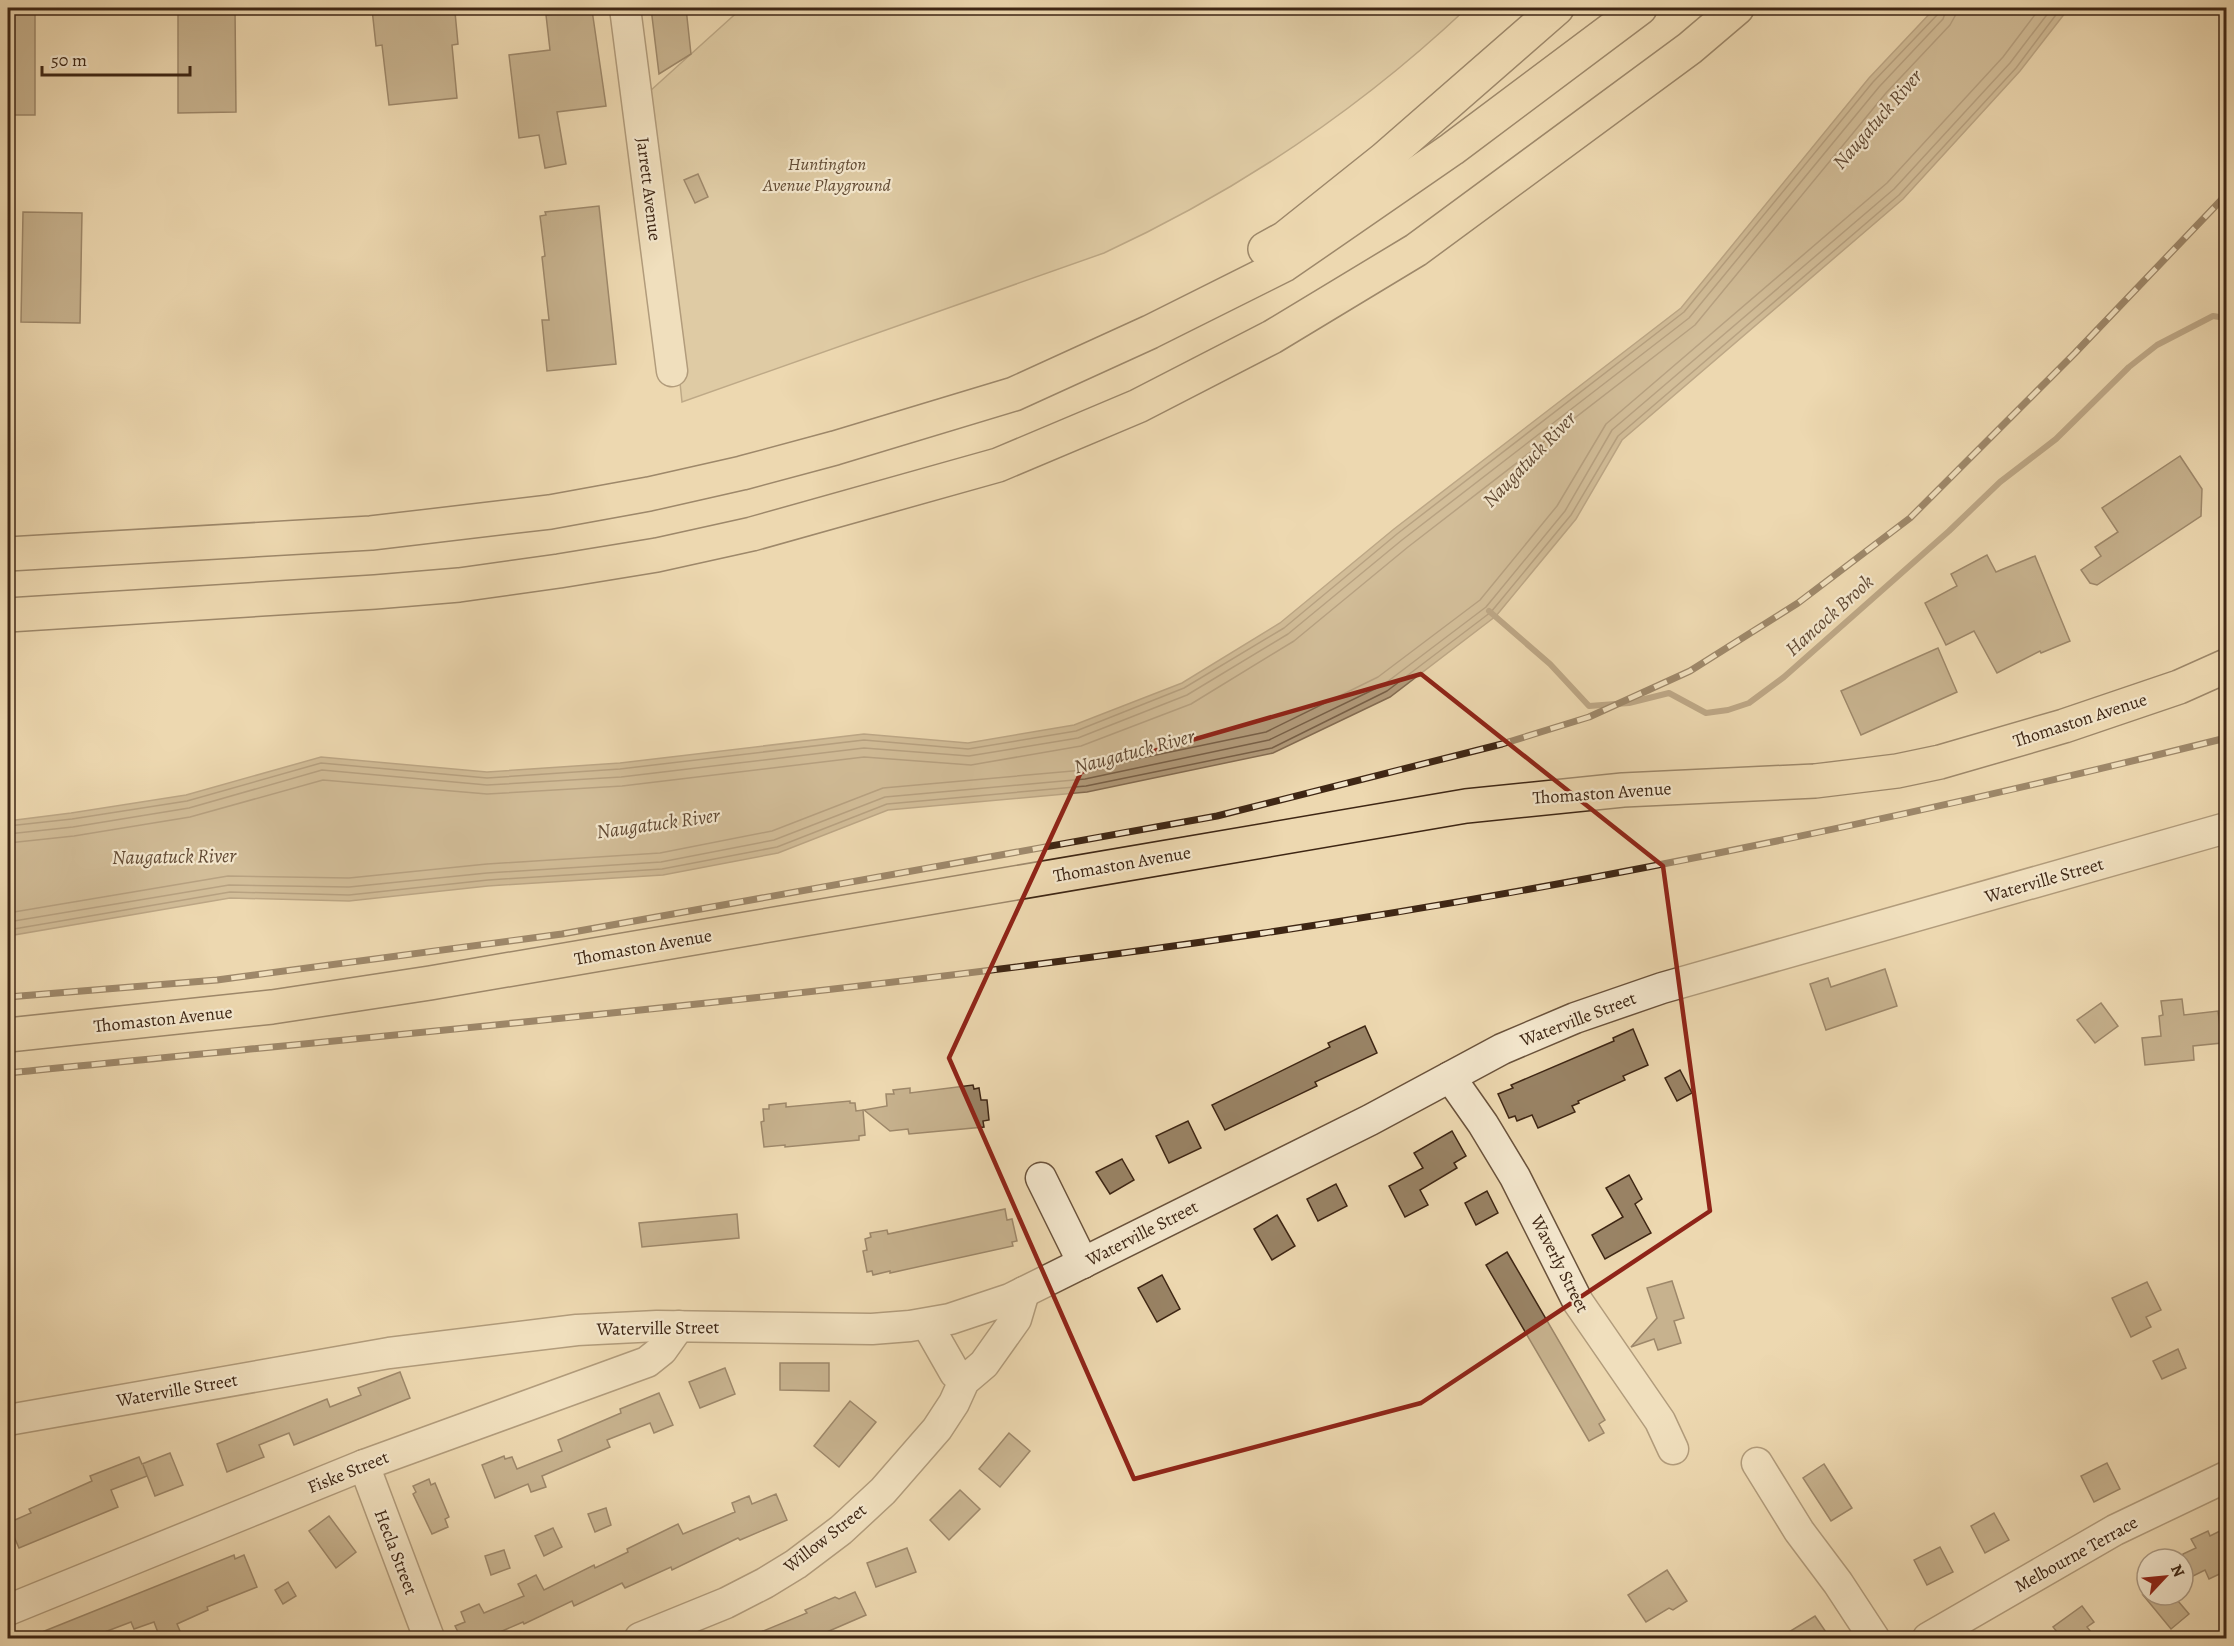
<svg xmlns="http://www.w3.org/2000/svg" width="2234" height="1646" font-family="Alegreya,serif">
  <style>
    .green { fill: #cfba95; stroke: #867054; stroke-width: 1.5 }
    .water { fill: #b29b7b; stroke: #846c52; stroke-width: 1.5 }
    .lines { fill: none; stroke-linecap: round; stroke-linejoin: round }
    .shore { stroke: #786048; stroke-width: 1.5 }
    .stream { stroke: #846c52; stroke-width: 6 }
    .building { fill: #998365; stroke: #3e2614; stroke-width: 1.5 }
    .minor-casing { stroke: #6a523b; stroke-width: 33 }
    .major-casing { stroke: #3e2614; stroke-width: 36 }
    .highway-casing { stroke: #3e2614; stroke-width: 36 }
    .minor { stroke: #f3e6cc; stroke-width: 30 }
    .major { stroke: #edd8b0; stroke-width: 33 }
    .highway { stroke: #edd8b0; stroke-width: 33 }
    .rail-casing { stroke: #3e2614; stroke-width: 7 }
    .rail { stroke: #f3e6cc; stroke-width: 4.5; stroke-dasharray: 14; stroke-linecap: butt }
    .marked { fill: none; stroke: #8f2418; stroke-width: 4.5; stroke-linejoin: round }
    .labels { text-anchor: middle; stroke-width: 4.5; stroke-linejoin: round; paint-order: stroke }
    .park-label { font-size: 18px; font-style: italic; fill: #624b34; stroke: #f3e6cc }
    .street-label { font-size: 18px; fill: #3e2614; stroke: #f3e6cc }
    .water-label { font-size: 20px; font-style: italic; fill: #614933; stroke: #f3e6cc }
  </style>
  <rect width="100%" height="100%" fill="#edd8b0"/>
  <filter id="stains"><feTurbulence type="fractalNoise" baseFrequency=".00333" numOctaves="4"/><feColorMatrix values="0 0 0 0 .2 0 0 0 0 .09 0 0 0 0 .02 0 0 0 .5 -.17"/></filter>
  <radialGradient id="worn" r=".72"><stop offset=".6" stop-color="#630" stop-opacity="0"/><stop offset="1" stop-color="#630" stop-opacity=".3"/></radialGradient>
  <path class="green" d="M742,8H1467C1360,109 1238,191 1104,253L682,402L650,91Z"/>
  <path class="water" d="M1935,8H2069L2020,71L1903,199L1622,440L1576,519L1496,616L1390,697L1273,753L1087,792L888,810L778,853L663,875L488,886L349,901L230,898L8,936V821L71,813L186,795L321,757L487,772L620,763L864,734L968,743L1074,725L1182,683L1280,623L1394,529L1681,308L1869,78Z"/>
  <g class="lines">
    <g class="shore">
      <path d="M8,826L72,819L187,801L321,763L487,778L620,769L864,740L968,749L1076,731L1184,688L1284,628L1397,534L1684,312L1873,82L1938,14L1939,8"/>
      <path d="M8,834L73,827L189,808L322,770L487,785L621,777L864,748L969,756L1078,738L1187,695L1288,634L1402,540L1689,318L1879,87L1943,19L1947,8"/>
      <path d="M8,843L74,836L190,817L323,780L487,794L622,786L864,757L971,765L1081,746L1191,704L1294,641L1408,547L1695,325L1886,93L1950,25L1955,16L1956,8"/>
      <path d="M8,913L228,876L349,878L487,864L660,853L772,831L883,788L1084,770L1266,732L1378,677L1480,600L1557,506L1606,424L1887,183L2003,57L2040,8"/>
      <path d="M8,922L229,885L349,887L487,873L661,862L774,840L885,797L1085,779L1269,740L1383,685L1486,607L1565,511L1612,430L1894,189L2010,63L2052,8"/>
      <path d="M8,930L230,892L349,895L488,880L662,869L777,847L887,804L1086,786L1272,748L1387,691L1491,612L1571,515L1618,436L1899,195L2016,68L2061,8"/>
    </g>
    <path class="stream" d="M1489,611L1550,664L1589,706L1629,703L1669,693L1706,713L1728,710L1749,703L1784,677L1949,531L2000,482L2056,439L2129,367L2157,345L2213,316L2226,318"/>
  </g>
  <g class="building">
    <rect x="8" y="8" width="27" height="107"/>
    <path d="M178,8H235L236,112L178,113Z"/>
    <path d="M388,8H441L442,13L455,12L458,44L452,45L457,98L389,105L382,45L376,46L372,9Z"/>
    <path d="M651,8H686L691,54L659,74Z"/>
    <path d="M592,10L606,106L557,112L566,164L545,168L539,135L519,138L509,55L550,50L546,15Z"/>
    <path d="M698,174L708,197L695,203L684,180Z"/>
    <path d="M599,206L616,364L547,371L542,320H549L542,257L545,256L540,216L546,215L545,212Z"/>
    <path d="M23,212L82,213L80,323L21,322Z"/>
    <path d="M2180,456L2202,489L2201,516L2097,585L2090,583L2081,570L2101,556L2095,547L2118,532L2102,508Z"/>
    <path d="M1987,555L1996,572L2035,556L2070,641L2041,653L2040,651L1997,673L1974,631L1946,645L1925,603L1957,586L1951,574Z"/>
    <path d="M1938,648L1957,692L1861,735L1841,691Z"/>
    <path d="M1885,969L1897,1006L1826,1030L1810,984L1828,978L1831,987Z"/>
    <path d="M2182,999L2184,1015L2218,1011L2222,1043L2193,1046L2194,1060L2145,1065L2142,1038L2161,1036L2159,1016L2163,1015L2161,1001Z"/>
    <path d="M2101,1003L2118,1026L2095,1043L2077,1020Z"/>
    <path d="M1365,1026L1377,1053L1315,1082L1317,1086L1225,1130L1212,1105L1330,1047L1328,1043Z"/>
    <path d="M1633,1029L1648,1065L1623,1076L1625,1080L1578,1101L1579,1103L1572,1106L1575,1112L1538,1128L1532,1115L1517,1121L1515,1116L1509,1118L1498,1094L1513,1088L1511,1085L1614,1041L1613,1038Z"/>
    <path d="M1680,1070L1692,1093L1677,1101L1665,1078Z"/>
    <path d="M973,1085L974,1089L979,1088L981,1100H987L989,1120L983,1121L984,1127L909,1134L908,1129L890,1131L864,1110L887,1106L886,1094H894L893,1090L910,1088V1093Z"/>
    <path d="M850,1101V1103H855L856,1111L863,1110L865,1135L859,1136V1140L785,1147V1145L764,1147L761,1122L764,1121L763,1109H769V1105L786,1103V1107Z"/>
    <path d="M1188,1121L1201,1148L1169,1163L1156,1136Z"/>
    <path d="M1452,1131L1466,1156L1454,1163L1457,1168L1420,1190L1428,1205L1405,1217L1389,1186L1423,1168L1414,1153Z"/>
    <path d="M1122,1159L1134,1180L1110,1194L1096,1172Z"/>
    <path d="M1629,1175L1642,1199L1635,1204L1651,1233L1605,1259L1592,1235L1623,1217L1606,1188Z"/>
    <path d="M1336,1184L1347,1206L1318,1221L1307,1199Z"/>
    <path d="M1487,1191L1498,1213L1476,1225L1465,1203Z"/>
    <path d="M1005,1209L1007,1220L1012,1219L1017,1241L1012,1242L1013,1246L890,1273V1271L873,1275L872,1271L867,1272L863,1251L867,1250L865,1239L871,1237L870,1233L887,1230L888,1234Z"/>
    <path d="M737,1214L739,1238L642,1247L639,1223Z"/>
    <path d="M1277,1215L1295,1246L1272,1260L1254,1229Z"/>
    <path d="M1507,1252L1605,1420L1599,1424L1604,1433L1589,1441L1486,1265Z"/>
    <path d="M1162,1275L1180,1309L1157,1322L1138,1288Z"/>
    <path d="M1672,1281L1684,1318L1674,1321L1681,1343L1658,1350L1654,1339L1631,1347L1657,1318L1647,1288Z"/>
    <path d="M2147,1282L2161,1310L2146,1317L2151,1327L2131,1337L2112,1298Z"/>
    <path d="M2178,1349L2186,1368L2162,1379L2153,1361Z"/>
    <path d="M780,1363H829V1391L780,1390Z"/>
    <path d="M725,1368L735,1394L700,1408L689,1382Z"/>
    <path d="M400,1372L410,1398L294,1445L289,1433L259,1445L264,1457L227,1472L217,1444L327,1399L330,1407L361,1395L358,1388Z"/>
    <path d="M659,1393L673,1425L654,1433L650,1423L607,1440L610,1447L542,1476L546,1487L531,1492L528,1484L495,1498L482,1465L504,1456L505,1459L512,1457L517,1469L562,1451L558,1440L621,1413L620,1409Z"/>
    <path d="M850,1401L876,1422L839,1467L814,1446Z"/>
    <path d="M1009,1433L1030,1451L1000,1487L979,1469Z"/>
    <path d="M170,1453L183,1485L155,1496L143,1465L147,1476L111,1490L118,1507L19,1548L8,1523L31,1513L29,1509L92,1481L90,1476L139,1457L142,1464Z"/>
    <path d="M2107,1463L2120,1489L2094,1502L2081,1476Z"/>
    <path d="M1824,1464L1852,1508L1831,1521L1803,1478Z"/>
    <path d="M429,1479L431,1485L435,1483L449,1517L445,1519L448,1527L432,1534L413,1494L416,1492L413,1486Z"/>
    <path d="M960,1490L980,1509L949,1540L930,1520Z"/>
    <path d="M776,1494L787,1520L740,1540L738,1538L672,1570L671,1567L625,1588L622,1583L574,1606L572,1601L524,1624L523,1622L486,1638H461L455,1626L465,1622L461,1612L479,1604L484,1613L524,1596L518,1584L536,1575L544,1590L594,1565L595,1568L628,1552L627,1549L678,1524L683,1534L735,1512L732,1503L749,1496L752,1504Z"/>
    <path d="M606,1508L611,1525L595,1532L588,1514Z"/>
    <path d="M1994,1513L2009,1540L1985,1553L1971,1526Z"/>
    <path d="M329,1516L356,1552L336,1568L309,1531Z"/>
    <path d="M553,1528L562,1547L544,1556L535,1536Z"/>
    <path d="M2226,1528V1571L2209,1579L2205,1570L2183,1581V1554L2196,1548L2191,1539L2208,1531L2210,1536Z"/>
    <path d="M1940,1547L1953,1572L1927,1585L1914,1560Z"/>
    <path d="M907,1548L916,1572L876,1587L867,1563Z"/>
    <path d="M504,1550L510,1568L491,1575L485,1556Z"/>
    <path d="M234,1555L235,1559L244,1555L257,1587L207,1607L208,1610L177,1624L183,1638H160L154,1622L134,1629L131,1622L89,1638H27Z"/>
    <path d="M1667,1570L1687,1601L1673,1610L1669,1608L1646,1622L1628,1595Z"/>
    <path d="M288,1582L296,1596L283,1604L275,1590Z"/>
    <path d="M855,1592L866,1615L813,1638H746L807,1613L805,1610L835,1597L839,1599Z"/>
    <path d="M2143,1595H2173L2189,1614L2171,1629Z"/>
    <path d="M2082,1606L2094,1622L2087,1627L2096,1638H2062L2053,1627Z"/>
    <path d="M1815,1616L1830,1638H1779Z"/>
  </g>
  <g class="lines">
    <defs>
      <g id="minor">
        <path d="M625,8L672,371"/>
        <path d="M1450,1077L1483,1124L1515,1177L1578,1302L1660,1421L1673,1449"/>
        <path d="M1041,1178L1083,1263"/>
        <path d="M927,1324L955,1373L964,1381"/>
        <path d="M8,1420L389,1353L577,1330L657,1326L872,1329L910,1326L950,1319L1010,1299L1370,1120L1502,1049L1575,1018L1662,988L2226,828"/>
        <path d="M1757,1463L1799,1531L1838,1583L1874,1638"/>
        <path d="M364,1465L429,1638"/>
        <path d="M8,1610L364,1465L647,1362L662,1350L679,1326"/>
        <path d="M640,1638L726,1603L765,1583L796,1564L841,1530L883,1491L937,1429L954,1403L964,1381L984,1364L1016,1319L1024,1292"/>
        <path d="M1928,1638L2115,1530L2226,1477"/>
      </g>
      <path id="major" d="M8,1035L272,1007L430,983L1466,806L1623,790L1815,781L1897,771L1940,762L2064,726L2179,687L2226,666"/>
      <g id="highway">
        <path d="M1265,249L1285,238L1384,159L1557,8"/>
        <path d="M8,554L371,533L550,512L649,494L742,473L835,448L1014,394L1150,332L1284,265L1452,149L1640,8"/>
        <path d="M8,615L375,592L459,585L559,571L657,555L752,534L998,465L1138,406L1272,337L1416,250L1690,48L1737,8"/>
      </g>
    </defs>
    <use href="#minor" class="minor-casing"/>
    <use href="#major" class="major-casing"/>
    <use href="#highway" class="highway-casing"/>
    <use href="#minor" class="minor"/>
    <use href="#major" class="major"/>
    <use href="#highway" class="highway"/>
    <defs>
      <g id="rail">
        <path d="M8,997L217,980L562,934L1217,816L1502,744L1589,717L1690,671L1798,603L1910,518L2075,353L2226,195"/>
        <path d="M8,1073C427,1031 847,995 1264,933C1588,885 1909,817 2226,738"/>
      </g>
    </defs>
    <use href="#rail" class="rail-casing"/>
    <use href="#rail" class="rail"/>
  </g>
  <path d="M0 0H2234V1646H0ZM1421,674L1663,866L1710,1211L1421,1403L1134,1479L949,1058L1081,772Z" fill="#edd8b0" fill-opacity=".55" fill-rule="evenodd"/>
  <path class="marked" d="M1421,674L1663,866L1710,1211L1421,1403L1134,1479L949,1058L1081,772Z"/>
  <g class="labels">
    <g class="park-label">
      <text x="827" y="170">Huntington<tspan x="827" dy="21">Avenue Playground</tspan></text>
    </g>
    <g class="street-label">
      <text transform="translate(649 189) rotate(83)" y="6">Jarrett Avenue</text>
      <text transform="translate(2080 720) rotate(-18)" y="6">Thomaston Avenue</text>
      <text transform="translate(1602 793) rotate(-4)" y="6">Thomaston Avenue</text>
      <text transform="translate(1122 864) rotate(-10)" y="6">Thomaston Avenue</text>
      <text transform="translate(2044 880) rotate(-16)" y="6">Waterville Street</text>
      <text transform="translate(643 947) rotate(-10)" y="6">Thomaston Avenue</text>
      <text transform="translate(163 1019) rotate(-6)" y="6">Thomaston Avenue</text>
      <text transform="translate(1578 1019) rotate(-21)" y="6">Waterville Street</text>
      <text transform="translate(1142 1233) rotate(-27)" y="6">Waterville Street</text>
      <text transform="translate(1560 1264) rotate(63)" y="6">Waverly Street</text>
      <text transform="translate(658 1328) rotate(-1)" y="6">Waterville Street</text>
      <text transform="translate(177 1390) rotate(-10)" y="6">Waterville Street</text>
      <text transform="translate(348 1472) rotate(-22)" y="6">Fiske Street</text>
      <text transform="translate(825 1538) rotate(-38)" y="6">Willow Street</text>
      <text transform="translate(396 1552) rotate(69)" y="6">Hecla Street</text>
      <text transform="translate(2076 1554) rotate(-29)" y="6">Melbourne Terrace</text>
    </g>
    <g class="water-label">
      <text transform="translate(1877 119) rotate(-49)" y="7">Naugatuck River</text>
      <text transform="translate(1529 459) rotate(-46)" y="7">Naugatuck River</text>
      <text transform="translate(1829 615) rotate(-42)" y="7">Hancock Brook</text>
      <text transform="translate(1134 751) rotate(-15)" y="7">Naugatuck River</text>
      <text transform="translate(658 823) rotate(-8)" y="7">Naugatuck River</text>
      <text transform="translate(174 856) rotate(-1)" y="7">Naugatuck River</text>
    </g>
  </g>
  <rect width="2234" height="1646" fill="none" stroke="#edd8b0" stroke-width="30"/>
  <rect x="9" y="9" width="2216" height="1628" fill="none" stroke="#3e2614" stroke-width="3"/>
  <rect x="15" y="15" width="2204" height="1616" fill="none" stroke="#3e2614" stroke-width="1.5"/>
  <g transform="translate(2165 1577) rotate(64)"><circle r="28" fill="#f3e6cc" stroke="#ab9982" stroke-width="1.5"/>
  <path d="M0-4.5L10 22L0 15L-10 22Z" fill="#8f2418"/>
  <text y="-9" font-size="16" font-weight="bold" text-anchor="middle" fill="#3e2614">N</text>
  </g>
  <path d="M42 66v9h148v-9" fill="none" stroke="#3e2614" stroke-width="3"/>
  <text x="51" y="66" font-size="18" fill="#3e2614" stroke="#f3e6cc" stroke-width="4.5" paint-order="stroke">50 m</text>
  <rect width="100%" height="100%" filter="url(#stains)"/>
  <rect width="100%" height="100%" fill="url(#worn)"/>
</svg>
